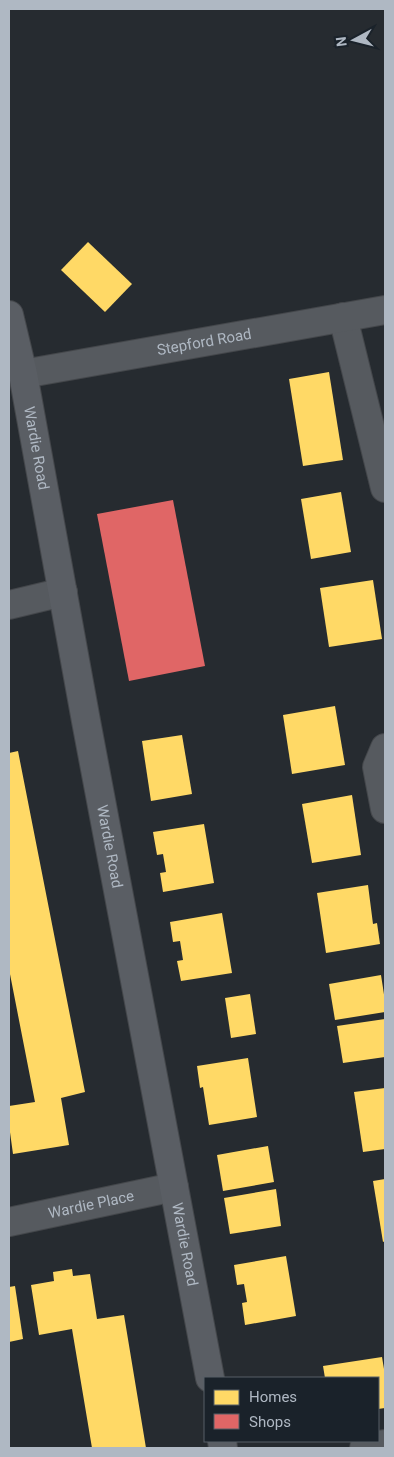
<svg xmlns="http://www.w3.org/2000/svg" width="394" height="1457" font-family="Roboto,sans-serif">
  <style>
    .homes { fill: #ffd966 }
    .shops { fill: #e06666 }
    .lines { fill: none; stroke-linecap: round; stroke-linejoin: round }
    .street-casing { stroke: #44474b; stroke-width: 30 }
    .secondary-casing { stroke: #44474b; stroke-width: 30 }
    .street { stroke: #565a5f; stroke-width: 28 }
    .secondary { stroke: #5a5e64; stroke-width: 28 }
    .labels { text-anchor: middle; stroke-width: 5; stroke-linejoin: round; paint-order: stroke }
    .street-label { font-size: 15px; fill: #afb8c3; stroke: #1a222a }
  </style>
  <rect width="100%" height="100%" fill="#262b30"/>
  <g class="homes">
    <path d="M88,242L132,284L105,312L61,270Z"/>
    <path d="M329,372L343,460L303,466L289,379Z"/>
    <path d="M341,492L351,552L311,559L301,499Z"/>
    <path d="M373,580L382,639L329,647L320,588Z"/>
    <path d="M335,706L345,765L292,774L283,715Z"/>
    <path d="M182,735L192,794L151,801L142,741Z"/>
    <path d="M18,751L85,1092L61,1098L69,1145L13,1154L9,1125V1106L35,1102L9,969V753Z"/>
    <path d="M352,795L361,855L312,863L302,804Z"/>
    <path d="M204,824L214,883L163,892L160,873L166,872L163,854L157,855L153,832Z"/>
    <path d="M368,885L373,924L377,923L380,944L326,953L317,893Z"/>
    <path d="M222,913L232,973L181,981L177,961L183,960L180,941L173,942L170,922Z"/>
    <path d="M381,975L385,1001V1012L335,1020L329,984Z"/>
    <path d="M250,994L256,1034L231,1038L225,998Z"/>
    <path d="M385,1019V1057L343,1063L337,1026Z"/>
    <path d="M248,1058L257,1117L209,1125L203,1087L200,1088L197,1066Z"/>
    <path d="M385,1088V1149L363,1152L354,1092Z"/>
    <path d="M268,1146L274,1182L223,1191L217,1155Z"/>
    <path d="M385,1179V1241L383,1242L373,1181Z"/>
    <path d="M276,1189L281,1226L230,1234L224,1198Z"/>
    <path d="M286,1256L296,1316L245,1325L242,1303L247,1302L244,1284L237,1285L234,1265Z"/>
    <path d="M72,1269L73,1276L90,1274L97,1319L124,1315L146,1448H92L72,1329L39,1335L31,1285L54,1281L53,1272Z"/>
    <path d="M15,1286L23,1339L9,1342V1287Z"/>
    <path d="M382,1357L385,1375V1408L378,1409V1378H325L323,1366Z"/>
  </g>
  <path class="shops" d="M173,500L205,666L129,681L97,514Z"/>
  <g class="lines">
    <defs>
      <g id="street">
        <path d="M343,317L385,488"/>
        <path id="s1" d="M23,374L385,310"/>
        <path d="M9,605L63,592"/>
        <path d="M385,748L377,767L385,809"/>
        <path id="s2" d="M9,1222L174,1187"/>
        <path d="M364,1448L385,1444"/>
      </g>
      <g id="secondary">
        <path id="s3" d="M9,315L23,374L86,721L210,1378"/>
        <path d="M222,1441L223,1448"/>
      </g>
    </defs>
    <use href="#street" class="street-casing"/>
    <use href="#secondary" class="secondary-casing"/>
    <use href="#street" class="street"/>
    <use href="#secondary" class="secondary"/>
  </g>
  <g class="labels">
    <g class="street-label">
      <text dy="5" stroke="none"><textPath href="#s1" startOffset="184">Stepford Road</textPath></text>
      <text dy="5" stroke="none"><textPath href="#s3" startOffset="136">Wardie Road</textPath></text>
      <text dy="5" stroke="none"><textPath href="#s3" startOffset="541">Wardie Road</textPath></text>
      <text dy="5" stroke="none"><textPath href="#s2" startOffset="84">Wardie Place</textPath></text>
      <text dy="5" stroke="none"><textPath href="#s3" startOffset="946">Wardie Road</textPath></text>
    </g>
  </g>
  <rect width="394" height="1457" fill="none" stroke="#afb8c3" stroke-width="20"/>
  <rect x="204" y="1377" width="175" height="65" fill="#1a222a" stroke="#565e67"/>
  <rect x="214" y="1390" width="25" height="15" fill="#ffd966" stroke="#565e67"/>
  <text x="249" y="1402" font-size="15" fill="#afb8c3">Homes</text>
  <rect x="214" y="1414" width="25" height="15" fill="#e06666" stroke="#565e67"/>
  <text x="249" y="1427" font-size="15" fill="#afb8c3">Shops</text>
  <g transform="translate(354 40) rotate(263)" stroke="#1a222a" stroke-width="4" paint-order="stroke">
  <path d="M0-4L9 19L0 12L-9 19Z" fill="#afb8c3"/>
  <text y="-8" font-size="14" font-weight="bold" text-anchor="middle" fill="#afb8c3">N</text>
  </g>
</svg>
